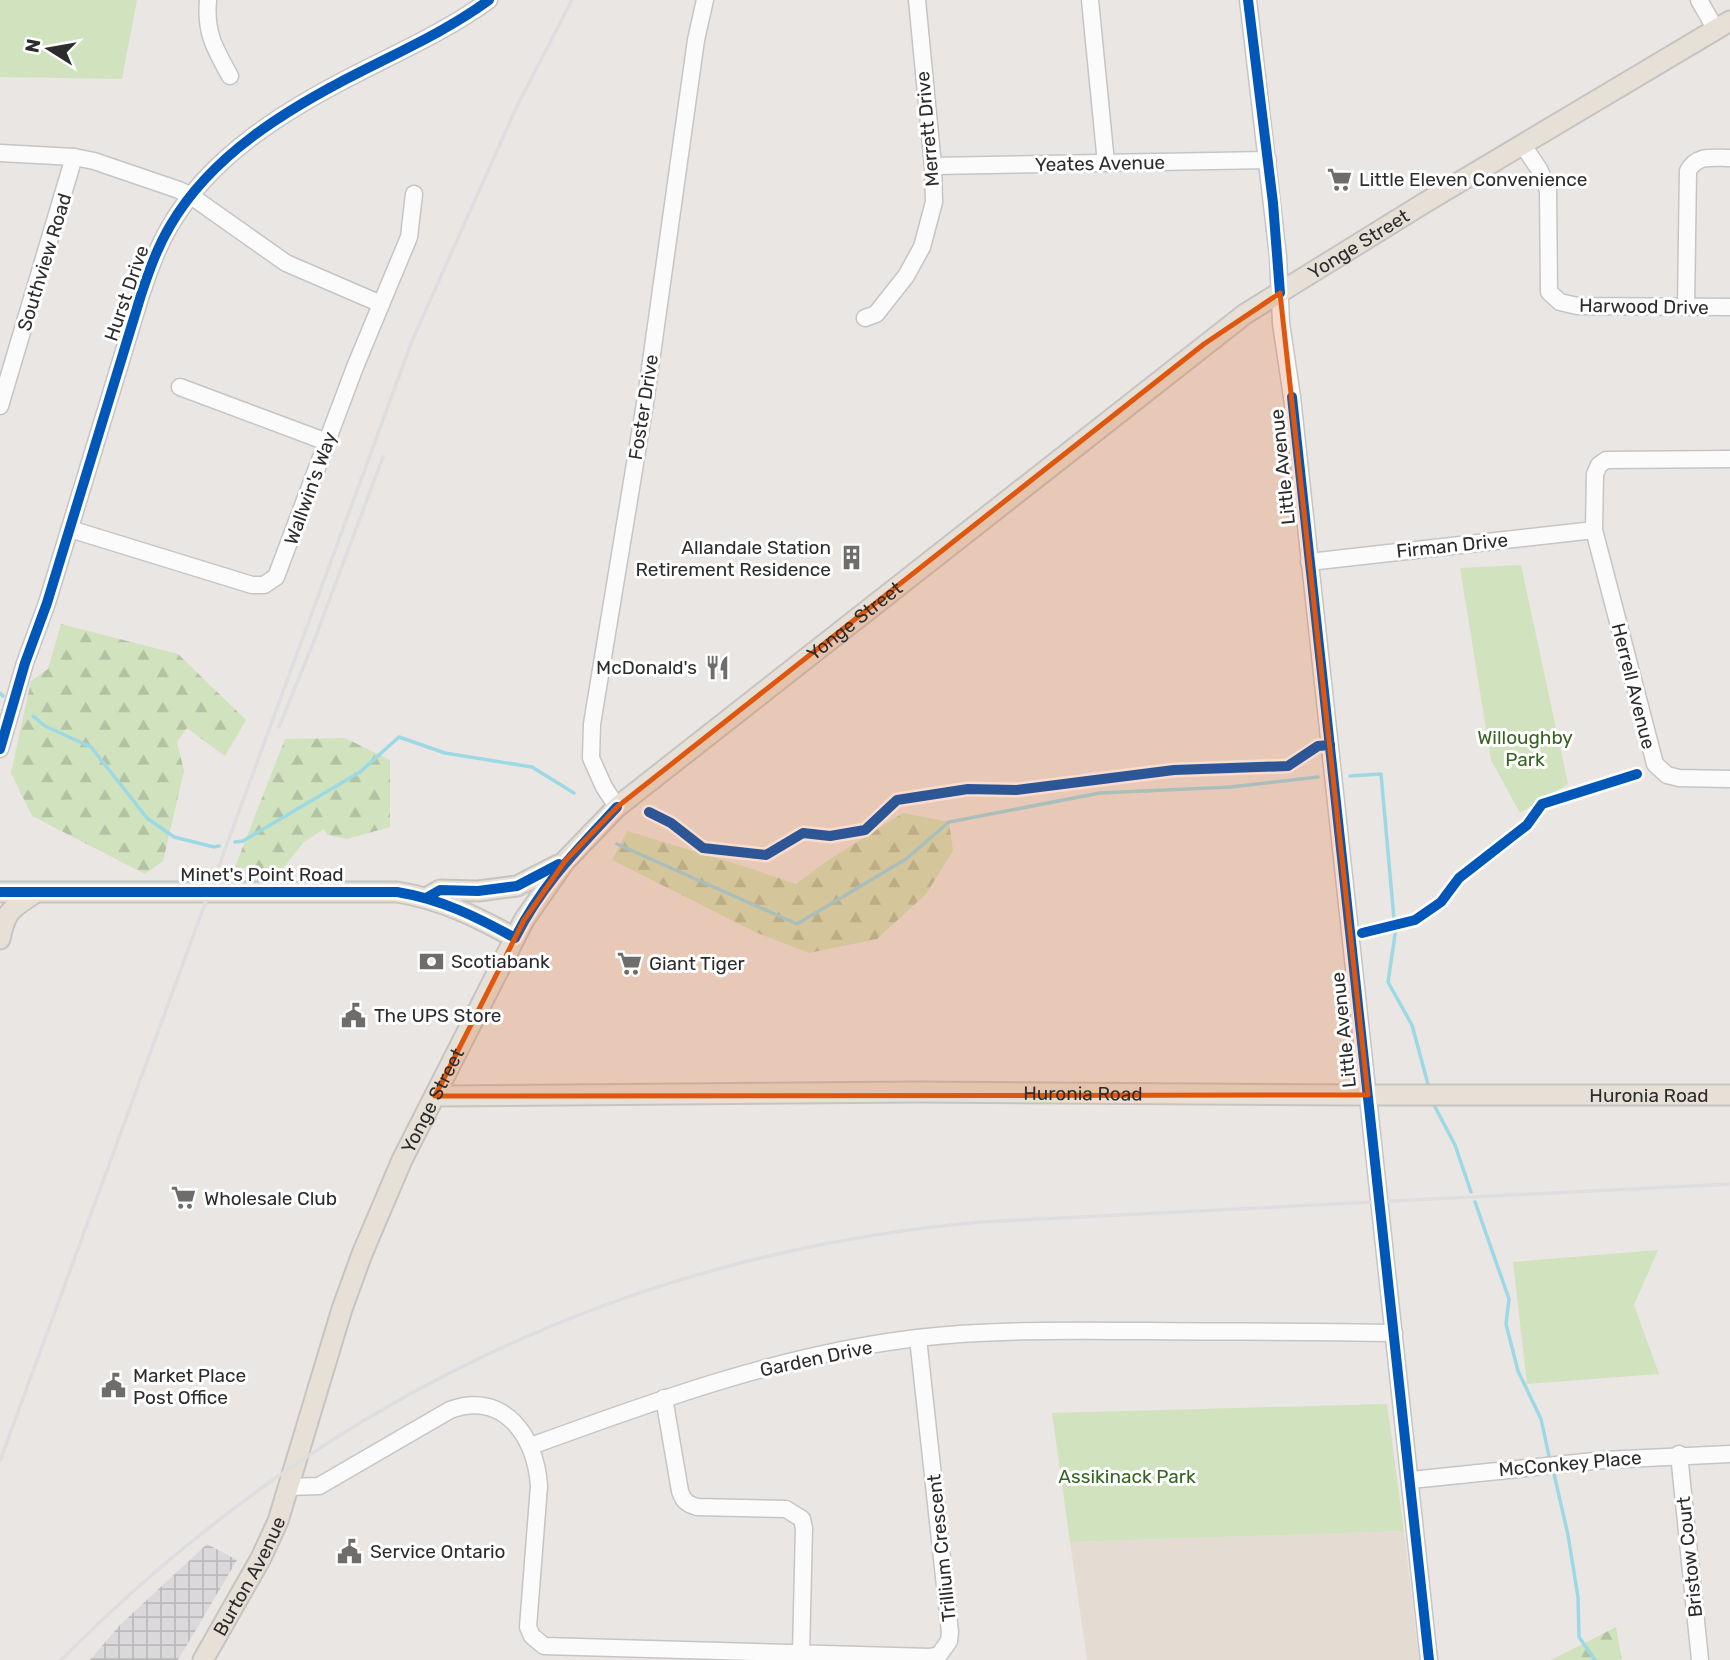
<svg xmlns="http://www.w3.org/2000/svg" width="1730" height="1660" font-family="Rubik,sans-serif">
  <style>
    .industrial { fill: url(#industrial-grid) }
    .education { fill: #e4dcd2 }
    .forest { fill: url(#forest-firs) }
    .park { fill: #d1e2bf }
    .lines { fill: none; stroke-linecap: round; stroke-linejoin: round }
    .stream { stroke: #9dd9e5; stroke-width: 3.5 }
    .minor-casing { stroke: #c6c5c5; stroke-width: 19 }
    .major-casing { stroke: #c6c4c2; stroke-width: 23 }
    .minor { stroke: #fcfbfb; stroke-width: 16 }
    .major { stroke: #e6e0d6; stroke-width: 19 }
    .rail { stroke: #dedee0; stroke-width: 3.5 }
    .cycleway-casing { stroke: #fff; stroke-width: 15 }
    .cycleway { stroke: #0057b8; stroke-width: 10 }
    .marked { fill: #df570e; fill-opacity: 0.2; stroke: #df570e; stroke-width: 5; stroke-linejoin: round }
    .labels { text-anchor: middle; stroke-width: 6; stroke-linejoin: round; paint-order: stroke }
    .street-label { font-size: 19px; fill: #2c2c2c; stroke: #fff }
    .poi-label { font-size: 19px; fill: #2c2c2c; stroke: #fff; text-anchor: start }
    .park-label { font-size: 19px; fill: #356521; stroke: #fff }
  </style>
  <defs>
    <pattern id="industrial-grid" width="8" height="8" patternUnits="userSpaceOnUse" patternTransform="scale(1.75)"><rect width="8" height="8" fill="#dad8da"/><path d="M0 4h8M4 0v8" fill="none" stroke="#bbbabb"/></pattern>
    <pattern id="forest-firs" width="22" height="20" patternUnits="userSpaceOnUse" patternTransform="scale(1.75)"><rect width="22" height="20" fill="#d1e2bf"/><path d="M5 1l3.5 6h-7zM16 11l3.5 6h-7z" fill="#b4c2a4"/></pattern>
  </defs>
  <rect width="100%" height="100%" fill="#eae6e3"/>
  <path class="industrial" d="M207,1544L237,1560L178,1660H90L120,1625Z"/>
  <path class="education" d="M1404,1531L1419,1660H1087L1070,1542Z"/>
  <g class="forest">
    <path d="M61,624L178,654L246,720L225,756L187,728L177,742L184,771L163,861L145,874L32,816L11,773L31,681L48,669Z"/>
    <path d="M345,738L390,760V827L347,839L327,835L324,829L304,842L279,873L235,867L285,739Z"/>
    <path d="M903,813L949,822L953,851L926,894L877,939L809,953L755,932L612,860L627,831L746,867L796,884L824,863Z"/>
    <path d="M1616,1627L1622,1660H1551Z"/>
  </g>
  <g class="park">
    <path d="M0,0H137L122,79L0,77Z"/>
    <path d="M1521,565L1568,784L1520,813L1491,760L1460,568Z"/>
    <path d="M1658,1250L1634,1305L1659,1374L1527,1384L1513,1262Z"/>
    <path d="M1387,1404L1404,1531L1070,1542L1052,1413Z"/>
  </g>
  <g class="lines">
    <g class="stream">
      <path d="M0,693L3,696"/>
      <path d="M33,716L45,726L91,747L147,818L174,837L214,847L219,846"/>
      <path d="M1350,776L1381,774L1394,919"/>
      <path d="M235,842L243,841L360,772L399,737L445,753L532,767L574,793"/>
      <path d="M617,844L797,924L906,859L949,822L1100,793L1231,787L1318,777"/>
      <path d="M1396,928L1388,982L1412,1025L1429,1088"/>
      <path d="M1433,1103L1455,1145L1471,1192"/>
      <path d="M1475,1202L1509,1299L1506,1324L1518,1371L1541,1419L1549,1456"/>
      <path d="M1554,1474L1568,1535L1578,1597L1579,1637L1595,1660"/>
    </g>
    <defs>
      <g id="minor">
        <path d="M208,0C205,33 215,49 230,76"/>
        <path d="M1090,0L1106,163"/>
        <path d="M1248,0L1278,256L1281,323L1292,397L1429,1660"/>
        <path d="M1699,0L1716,30"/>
        <path d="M1522,144L1539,169L1548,190L1549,292L1560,302L1577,306L1730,307"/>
        <path d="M0,153L74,157L94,161L179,190L191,196L286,263L381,304"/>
        <path d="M933,166L1268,160"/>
        <path d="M1686,307L1688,171C1697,154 1713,158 1730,158"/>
        <path d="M865,318L876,314L906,276L922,247L934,202L933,166L917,0"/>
        <path d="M180,387L327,442"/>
        <path d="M0,406L74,157"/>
        <path d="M1730,459L1606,460L1599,465L1595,474L1594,530L1655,764L1667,775L1679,778L1730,779"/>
        <path d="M70,529L252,585H264L276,577L355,367L409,237L414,194"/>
        <path d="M1309,562L1594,530"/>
        <path d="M0,749L25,663L47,603L141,295C149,271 157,248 170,226C211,155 287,109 358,73C403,50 448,30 489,0"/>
        <path d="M617,807L604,787L591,758L592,724L646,397L696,40L705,0"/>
        <path d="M664,1398L680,1491C683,1501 687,1504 697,1507L786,1509L802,1519L804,1528L801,1653"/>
        <path d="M531,1446C657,1400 783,1354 917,1338C994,1329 1073,1331 1150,1331C1232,1332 1313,1331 1394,1333"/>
        <path d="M1679,1454L1700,1660"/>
        <path d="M1411,1480L1604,1460L1730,1454"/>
        <path d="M288,1487L319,1486L450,1410C504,1390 536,1437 539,1486L528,1627L532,1636L544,1646L930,1657L939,1655L949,1641L950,1632L918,1338"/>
      </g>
      <g id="major">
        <path d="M0,892H397C441,899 477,917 515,938"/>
        <path d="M426,898L440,890L478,891L517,886L558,865"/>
        <path d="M0,939C6,910 11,909 35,893"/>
        <path id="s1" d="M435,1096L917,1092L1351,1095H1730"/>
        <path id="s2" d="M203,1660L261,1558L278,1521L342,1309L362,1254L402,1160L524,920L565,861L617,807L1245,314L1426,202L1730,21"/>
      </g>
    </defs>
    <use href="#minor" class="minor-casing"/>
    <use href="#major" class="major-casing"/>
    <use href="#minor" class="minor"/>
    <use href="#major" class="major"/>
    <g class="rail">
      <path d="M279,727L314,641L383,457"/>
      <path d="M0,1461L412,341L517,106L572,0"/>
      <path d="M61,1660C314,1405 622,1254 981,1222L1730,1184"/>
    </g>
    <defs>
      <g id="cycleway">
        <path d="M1248,0L1273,203L1280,293"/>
        <path d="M1292,397L1429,1660"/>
        <path d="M0,749L25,663L47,603L141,295C149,271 157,248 170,226C211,155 287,109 358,73C403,50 448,30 489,0"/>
        <path d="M649,812L671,823L703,848L766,855L803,833L830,836L865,830L897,800L968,789L1016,790L1174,770L1288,766L1318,746L1330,745"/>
        <path d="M0,892H397C441,899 477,917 515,938C543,883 576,851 617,807"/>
        <path d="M426,898L440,890L478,891L517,886L559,864"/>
        <path d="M1362,933L1415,920L1441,902L1459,878L1527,825L1542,804L1637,774"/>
      </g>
    </defs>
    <use href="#cycleway" class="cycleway-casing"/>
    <use href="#cycleway" class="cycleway"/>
  </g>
  <path class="marked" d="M1280,293L1368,1095L435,1096L524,920L565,861L617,807L1204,344Z"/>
  <defs>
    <symbol id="supermarket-bare" viewBox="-9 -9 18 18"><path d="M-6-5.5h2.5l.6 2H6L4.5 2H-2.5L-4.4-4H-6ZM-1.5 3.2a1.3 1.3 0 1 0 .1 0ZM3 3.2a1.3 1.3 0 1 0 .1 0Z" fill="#6e6d6c" stroke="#fff" stroke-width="2.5" paint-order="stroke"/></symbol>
    <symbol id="building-bare" viewBox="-9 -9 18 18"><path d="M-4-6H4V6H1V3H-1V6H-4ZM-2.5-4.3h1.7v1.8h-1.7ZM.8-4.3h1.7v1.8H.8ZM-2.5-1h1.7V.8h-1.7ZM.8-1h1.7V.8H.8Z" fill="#6e6d6c" stroke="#fff" stroke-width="2.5" paint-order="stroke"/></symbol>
    <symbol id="restaurant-bare" viewBox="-9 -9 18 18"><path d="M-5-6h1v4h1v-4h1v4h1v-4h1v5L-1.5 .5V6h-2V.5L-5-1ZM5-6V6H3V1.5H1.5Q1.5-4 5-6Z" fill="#6e6d6c" stroke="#fff" stroke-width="2.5" paint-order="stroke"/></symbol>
    <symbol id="bank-bare" viewBox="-9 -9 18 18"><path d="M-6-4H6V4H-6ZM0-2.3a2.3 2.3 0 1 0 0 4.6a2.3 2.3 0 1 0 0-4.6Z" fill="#6e6d6c" stroke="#fff" stroke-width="2.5" paint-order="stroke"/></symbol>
    <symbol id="civic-bare" viewBox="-9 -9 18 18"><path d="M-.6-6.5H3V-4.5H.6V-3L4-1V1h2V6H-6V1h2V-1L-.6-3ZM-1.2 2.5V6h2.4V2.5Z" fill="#6e6d6c" stroke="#fff" stroke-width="2.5" paint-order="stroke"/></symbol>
  </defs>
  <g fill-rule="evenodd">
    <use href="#supermarket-bare" x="1322" y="162" width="35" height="35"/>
    <use href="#building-bare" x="834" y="540" width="35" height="35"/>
    <use href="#restaurant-bare" x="700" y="650" width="35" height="35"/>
    <use href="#bank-bare" x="414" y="944" width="35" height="35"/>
    <use href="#supermarket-bare" x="612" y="946" width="35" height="35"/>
    <use href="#civic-bare" x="336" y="998" width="35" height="35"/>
    <use href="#supermarket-bare" x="166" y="1180" width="35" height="35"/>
    <use href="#civic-bare" x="96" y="1368" width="35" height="35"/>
    <use href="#civic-bare" x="332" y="1534" width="35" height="35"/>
  </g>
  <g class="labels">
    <g class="street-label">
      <text transform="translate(927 129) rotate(-95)" y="7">Merrett Drive</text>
      <text transform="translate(1100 163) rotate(-1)" y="7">Yeates Avenue</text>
      <text dy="7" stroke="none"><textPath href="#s2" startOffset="1888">Yonge Street</textPath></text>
      <text transform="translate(44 262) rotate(-73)" y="7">Southview Road</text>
      <text transform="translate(126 293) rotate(-71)" y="7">Hurst Drive</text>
      <text transform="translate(1644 306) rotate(1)" y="7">Harwood Drive</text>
      <text transform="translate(643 407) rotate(-81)" y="7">Foster Drive</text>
      <text transform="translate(1282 467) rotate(-96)" y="7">Little Avenue</text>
      <text transform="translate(310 488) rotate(-70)" y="7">Wallwin's Way</text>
      <text transform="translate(1452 545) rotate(-6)" y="7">Firman Drive</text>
      <text dy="7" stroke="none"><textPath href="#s2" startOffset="1258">Yonge Street</textPath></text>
      <text transform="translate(1634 686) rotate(76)" y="7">Herrell Avenue</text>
      <text x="262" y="881">Minet's Point Road</text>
      <text transform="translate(1343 1030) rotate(-96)" y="7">Little Avenue</text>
      <text dy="7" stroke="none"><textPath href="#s1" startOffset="648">Huronia Road</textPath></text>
      <text dy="7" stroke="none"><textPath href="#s1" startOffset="1214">Huronia Road</textPath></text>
      <text dy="7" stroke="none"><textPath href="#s2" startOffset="607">Yonge Street</textPath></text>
      <text transform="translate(816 1358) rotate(-12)" y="7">Garden Drive</text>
      <text transform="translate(1570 1463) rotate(-5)" y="7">McConkey Place</text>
      <text transform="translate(941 1548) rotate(-96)" y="7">Trillium Crescent</text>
      <text transform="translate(1689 1557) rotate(-96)" y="7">Bristow Court</text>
      <text dy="7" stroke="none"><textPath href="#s2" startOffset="96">Burton Avenue</textPath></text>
    </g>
    <g class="poi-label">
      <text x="1359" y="186">Little Eleven Convenience</text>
      <text x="831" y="554" text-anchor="end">Allandale Station<tspan x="831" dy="22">Retirement Residence</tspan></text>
      <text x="697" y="674" text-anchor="end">McDonald's</text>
      <text x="451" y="968">Scotiabank</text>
      <text x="649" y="970">Giant Tiger</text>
      <text x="374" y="1022">The UPS Store</text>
      <text x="204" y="1205">Wholesale Club</text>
      <text x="133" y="1382">Market Place<tspan x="133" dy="22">Post Office</tspan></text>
      <text x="370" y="1558">Service Ontario</text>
    </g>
    <g class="park-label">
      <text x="1525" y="744">Willoughby<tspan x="1525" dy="22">Park</tspan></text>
      <text x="1127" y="1483">Assikinack Park</text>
    </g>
  </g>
  <g transform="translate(49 49) rotate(281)" stroke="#ffffff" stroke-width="5" paint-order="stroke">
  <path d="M0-5L12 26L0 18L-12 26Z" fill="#2c2c2c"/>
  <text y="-10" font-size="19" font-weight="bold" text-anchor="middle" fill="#2c2c2c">N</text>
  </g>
</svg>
